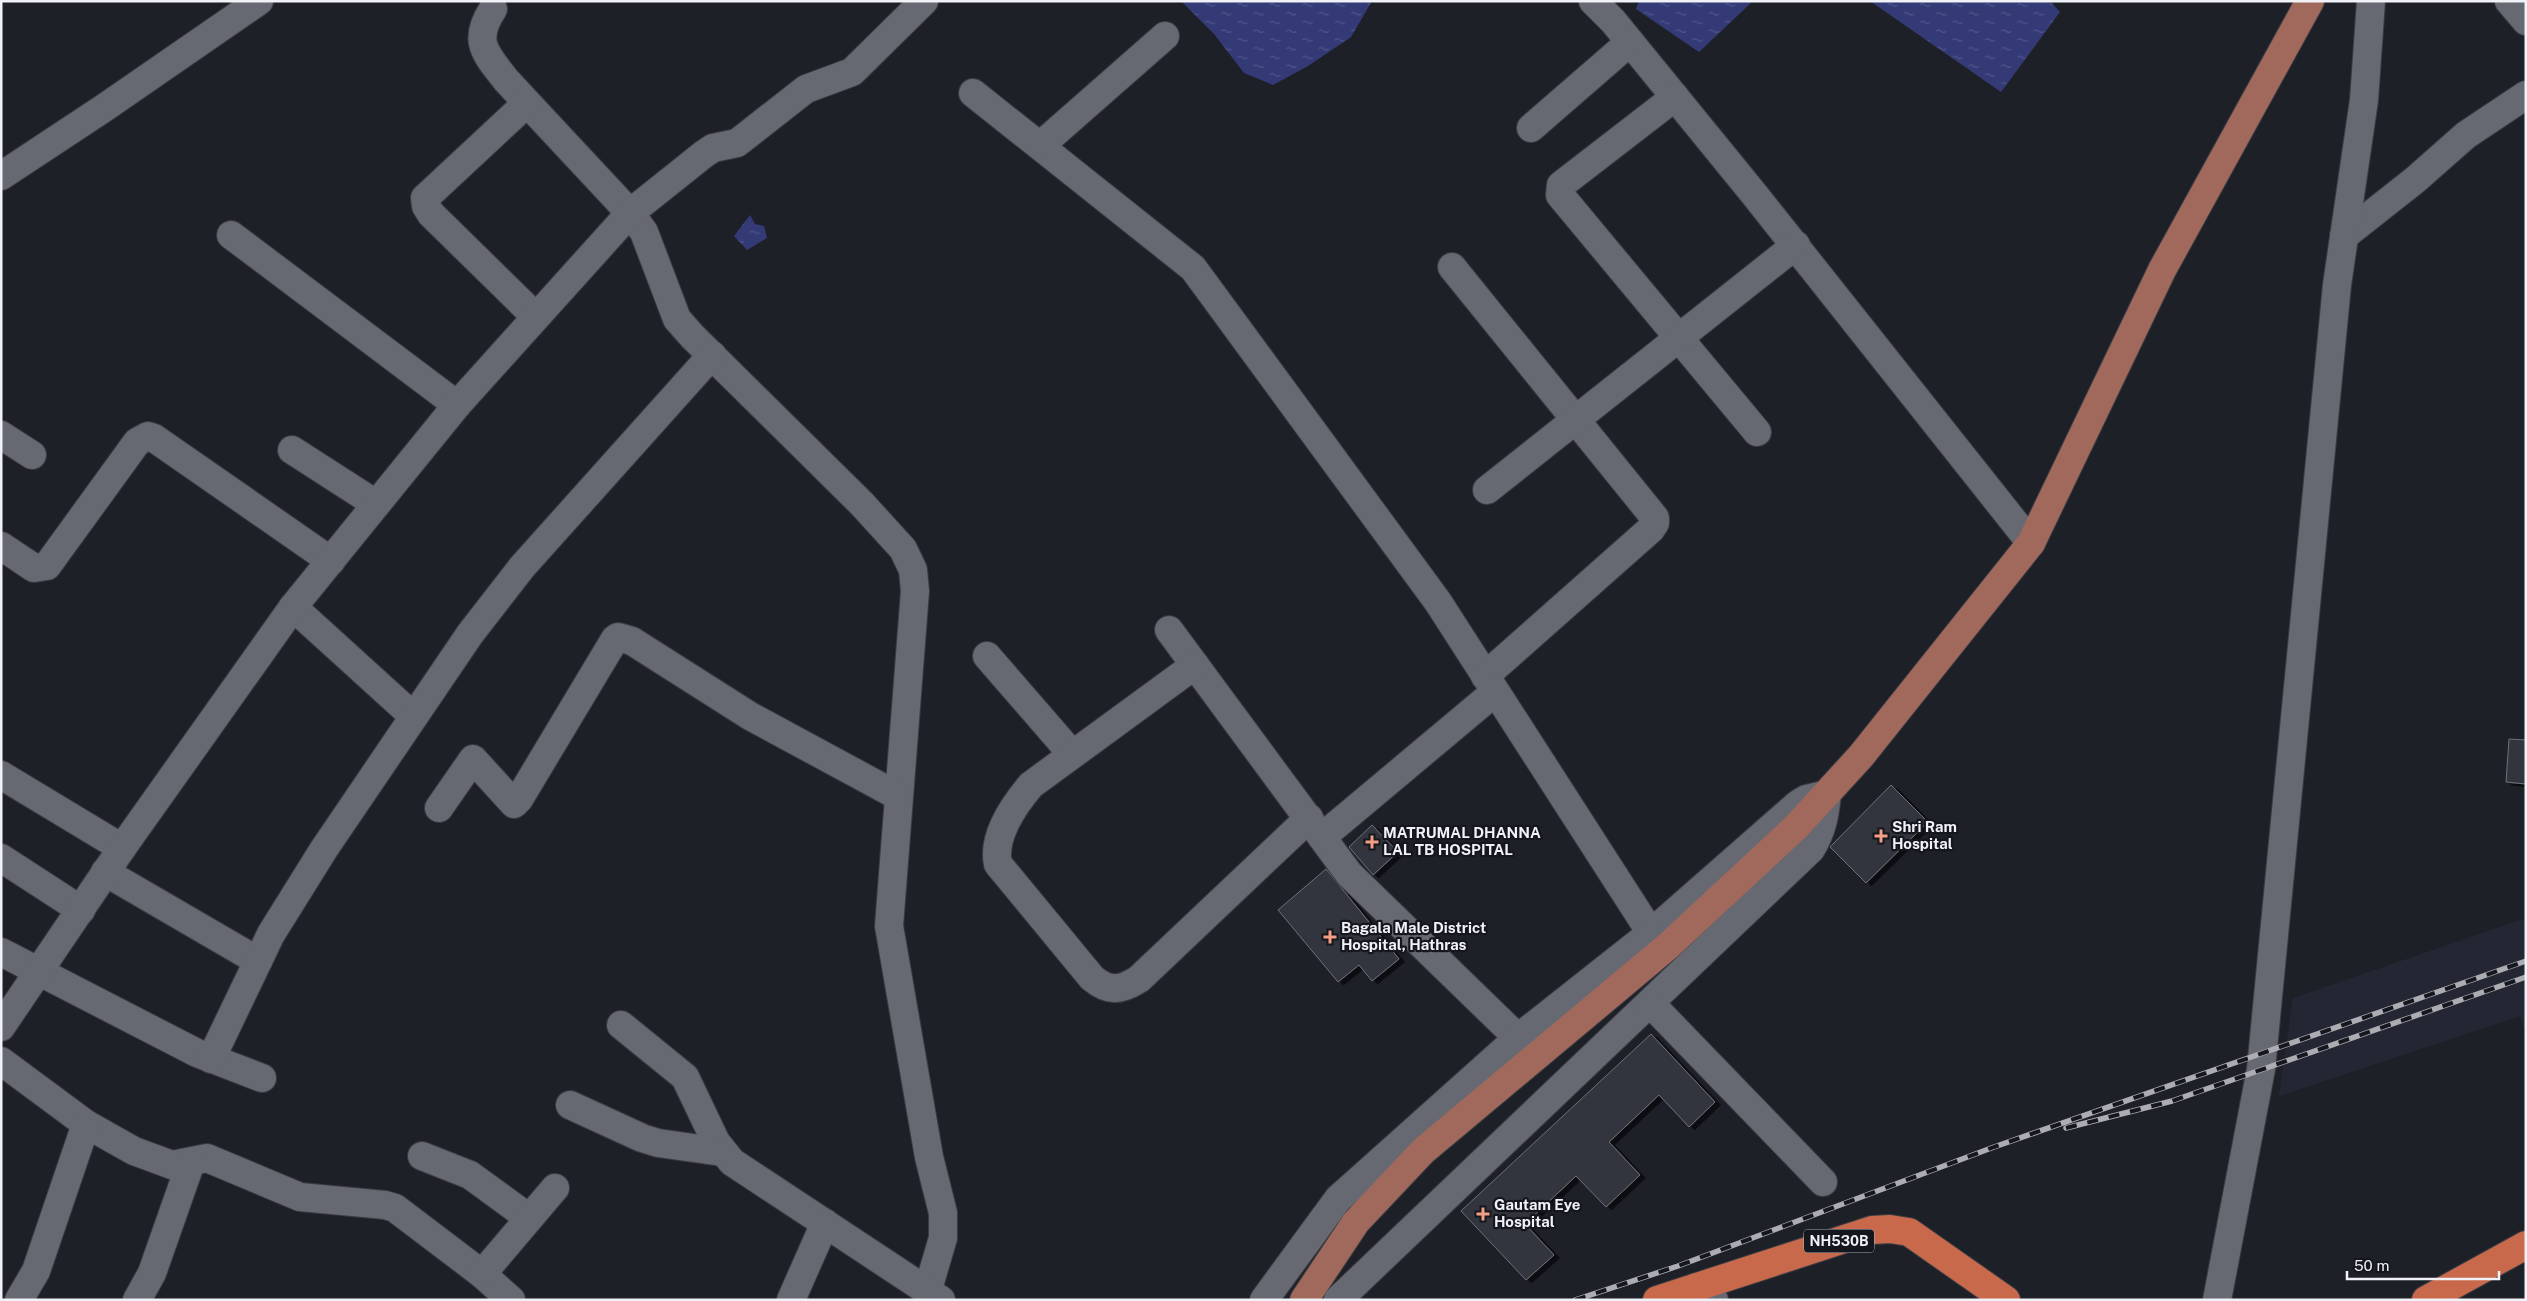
<svg xmlns="http://www.w3.org/2000/svg" width="2527" height="1301" font-family="'Public Sans',sans-serif">
  <style>
    .built { fill: #242634 }
    .water { fill: url(#water-ripples) }
    .building { fill: #33343d; stroke: #6e717a; filter: url(#shadow) }
    .lines { fill: none; stroke-linecap: round; stroke-linejoin: round }
    .minor-casing { stroke: #3b3c43; stroke-width: 30 }
    .major-casing { stroke: #3b3c43; stroke-width: 30 }
    .highway-casing { stroke: #3b3c43; stroke-width: 30 }
    .minor { stroke: #666872; stroke-width: 28 }
    .major { stroke: #a1695b; stroke-width: 28 }
    .highway { stroke: #c8694b; stroke-width: 28 }
    .rail-casing { stroke: #abadb3; stroke-width: 5.5 }
    .rail { stroke: #15171e; stroke-width: 4; stroke-dasharray: 11; stroke-linecap: butt }
    .poi-dot { fill: #f39f84; stroke: #15171e; stroke-width: 2 }
    .labels { text-anchor: middle; stroke-width: 4.5; stroke-linejoin: round; paint-order: stroke }
    .shield { fill: #15171e; stroke: #aeb0b6; stroke-width: 1 }
    .shield-label { font-size: 14px; font-weight: bold; fill: #f0f2f7 }
    .poi-label { font-size: 15px; font-weight: bold; fill: #f0f2f7; stroke: #15171e; text-anchor: start }
  </style>
  <defs>
    <pattern id="water-ripples" width="26" height="14" patternUnits="userSpaceOnUse" patternTransform="scale(1.25)"><rect width="26" height="14" fill="#333a76"/><path d="M2 4q2-2 4 0t4 0M15 11q2-2 4 0t4 0" fill="none" stroke="#51578a"/></pattern>
    <filter id="shadow"><feDropShadow dx="5.5" dy="3" stdDeviation="0" flood-color="#0009"/></filter>
  </defs>
  <rect width="100%" height="100%" fill="#1e2028"/>
  <path class="built" d="M2526,918V1028H2523L2520,1016L2279,1096L2293,998Z"/>
  <g class="water">
    <path d="M1181,1H1372L1351,37L1308,66L1273,85L1244,73L1214,34Z"/>
    <path d="M1639,1H1753L1699,52L1636,9Z"/>
    <path d="M1870,1H2050L2060,12L2001,92Z"/>
    <path d="M750,215L755,224L764,226L767,238L747,250L734,236Z"/>
  </g>
  <g class="building">
    <path d="M2509,739L2526,740V784L2506,782Z"/>
    <path d="M1891,785L1928,822L1866,883L1830,847Z"/>
    <path d="M1372,825L1398,852L1373,875L1349,847Z"/>
    <path d="M1326,869L1399,959L1372,981L1359,965L1338,982L1278,910Z"/>
    <path d="M1651,1034L1715,1102L1689,1127L1659,1095L1609,1142L1640,1175L1606,1207L1576,1176L1525,1224L1554,1255L1526,1280L1461,1211Z"/>
  </g>
  <g class="lines">
    <defs>
      <g id="minor">
        <path d="M1593,1L1613,21L1754,194L2031,543"/>
        <path d="M2509,1L2526,21"/>
        <path d="M493,9C472,41 485,53 506,80L630,213L644,232L677,319L692,336L862,504L903,549L913,570L915,591L889,926L929,1157L943,1213V1238L928,1289"/>
        <path d="M973,93L1193,268L1438,602L1651,933L1798,804L1806,799L1827,794C1825,815 1822,831 1811,849L1338,1300"/>
        <path d="M1675,97L1561,185L1560,195L1757,432"/>
        <path d="M527,103L425,198L426,206L431,214L536,317"/>
        <path d="M1531,128L1630,42"/>
        <path d="M1041,145L1165,36"/>
        <path d="M1,176L104,108L259,1"/>
        <path d="M231,235L457,405"/>
        <path d="M2344,236L2415,180L2466,135L2526,95"/>
        <path d="M1452,267L1655,518V523L1651,529L1485,676"/>
        <path d="M1,435L32,455"/>
        <path d="M292,450L376,504"/>
        <path d="M1487,490L1796,245"/>
        <path d="M1,546L34,568L47,566L137,442L148,436L154,438L331,561"/>
        <path d="M293,607L413,716"/>
        <path d="M1169,630L1349,874L1518,1038"/>
        <path d="M987,656L1072,754"/>
        <path d="M1195,665L1031,785C1014,805 992,837 998,864L1092,978C1109,992 1120,991 1139,979L1309,818"/>
        <path d="M1,775L122,848"/>
        <path d="M439,808L473,759L514,804L519,799L615,639L618,637L632,641L750,716L898,796"/>
        <path d="M1322,837L1495,692"/>
        <path d="M1,858L81,910"/>
        <path d="M105,872L258,961"/>
        <path d="M1,952L197,1053L262,1078"/>
        <path d="M1650,1003L1823,1182"/>
        <path d="M621,1025L685,1077L716,1142L732,1162L941,1300"/>
        <path d="M1,1027L122,848L293,607L457,405L630,213L704,154L713,148L737,143L806,89L852,72L924,1"/>
        <path d="M211,1059L271,934L324,849L470,634L522,567L712,355"/>
        <path d="M1,1061L86,1124L134,1151L172,1165L207,1158L300,1197L385,1205L395,1208L482,1274L511,1300"/>
        <path d="M570,1105L642,1138L658,1143L722,1152"/>
        <path d="M422,1156L470,1175L529,1218"/>
        <path d="M482,1274L555,1188"/>
        <path d="M1697,1287L1714,1300"/>
        <path d="M19,1300L36,1271L86,1124"/>
        <path d="M137,1300L152,1273L191,1162"/>
        <path d="M791,1300L825,1223"/>
        <path d="M1264,1300L1338,1199L1518,1038L1651,933"/>
        <path d="M2217,1300L2261,1069L2337,285L2364,100L2371,1"/>
      </g>
      <path id="major" d="M1304,1300L1356,1222L1423,1151L1668,946L1796,827L1861,756L2031,543L2162,270L2310,1"/>
      <g id="highway">
        <path d="M1657,1300L1872,1230L1890,1229L1909,1232L2006,1300"/>
        <path d="M2426,1300L2526,1245"/>
      </g>
    </defs>
    <use href="#minor" class="minor-casing"/>
    <use href="#major" class="major-casing"/>
    <use href="#highway" class="highway-casing"/>
    <use href="#minor" class="minor"/>
    <use href="#major" class="major"/>
    <use href="#highway" class="highway"/>
    <defs>
      <g id="rail">
        <path d="M2066,1128L2172,1101L2526,977"/>
        <path d="M1575,1300L1678,1266L1994,1147L2526,961"/>
      </g>
    </defs>
    <use href="#rail" class="rail-casing"/>
    <use href="#rail" class="rail"/>
  </g>
  <g class="poi-dot">
    <path d="M1878.5 828.5h5v5h5v5h-5v5h-5v-5h-5v-5h5z"/>
    <path d="M1369.5 834.5h5v5h5v5h-5v5h-5v-5h-5v-5h5z"/>
    <path d="M1327.5 929.5h5v5h5v5h-5v5h-5v-5h-5v-5h5z"/>
    <path d="M1480.5 1206.5h5v5h5v5h-5v5h-5v-5h-5v-5h5z"/>
  </g>
  <g class="labels">
    <rect class="shield" x="1804" y="1229.5" width="70" height="23" rx="4"/>
    <g class="shield-label">
      <text x="1839" y="1246">NH530B</text>
    </g>
    <g class="poi-label">
      <text x="1892" y="832">Shri Ram<tspan x="1892" dy="17">Hospital</tspan></text>
      <text x="1383" y="838">MATRUMAL DHANNA<tspan x="1383" dy="17">LAL TB HOSPITAL</tspan></text>
      <text x="1341" y="933">Bagala Male District<tspan x="1341" dy="17">Hospital, Hathras</tspan></text>
      <text x="1494" y="1210">Gautam Eye<tspan x="1494" dy="17">Hospital</tspan></text>
    </g>
  </g>
  <rect width="2527" height="1301" fill="none" stroke="#f0f2f7" stroke-width="5"/>
  <path d="M2347 1271v8h152v-8" fill="none" stroke="#f0f2f7" stroke-width="2.5"/>
  <text x="2354" y="1271" font-size="15" fill="#f0f2f7" stroke="#15171e" stroke-width="4" paint-order="stroke">50 m</text>
</svg>
